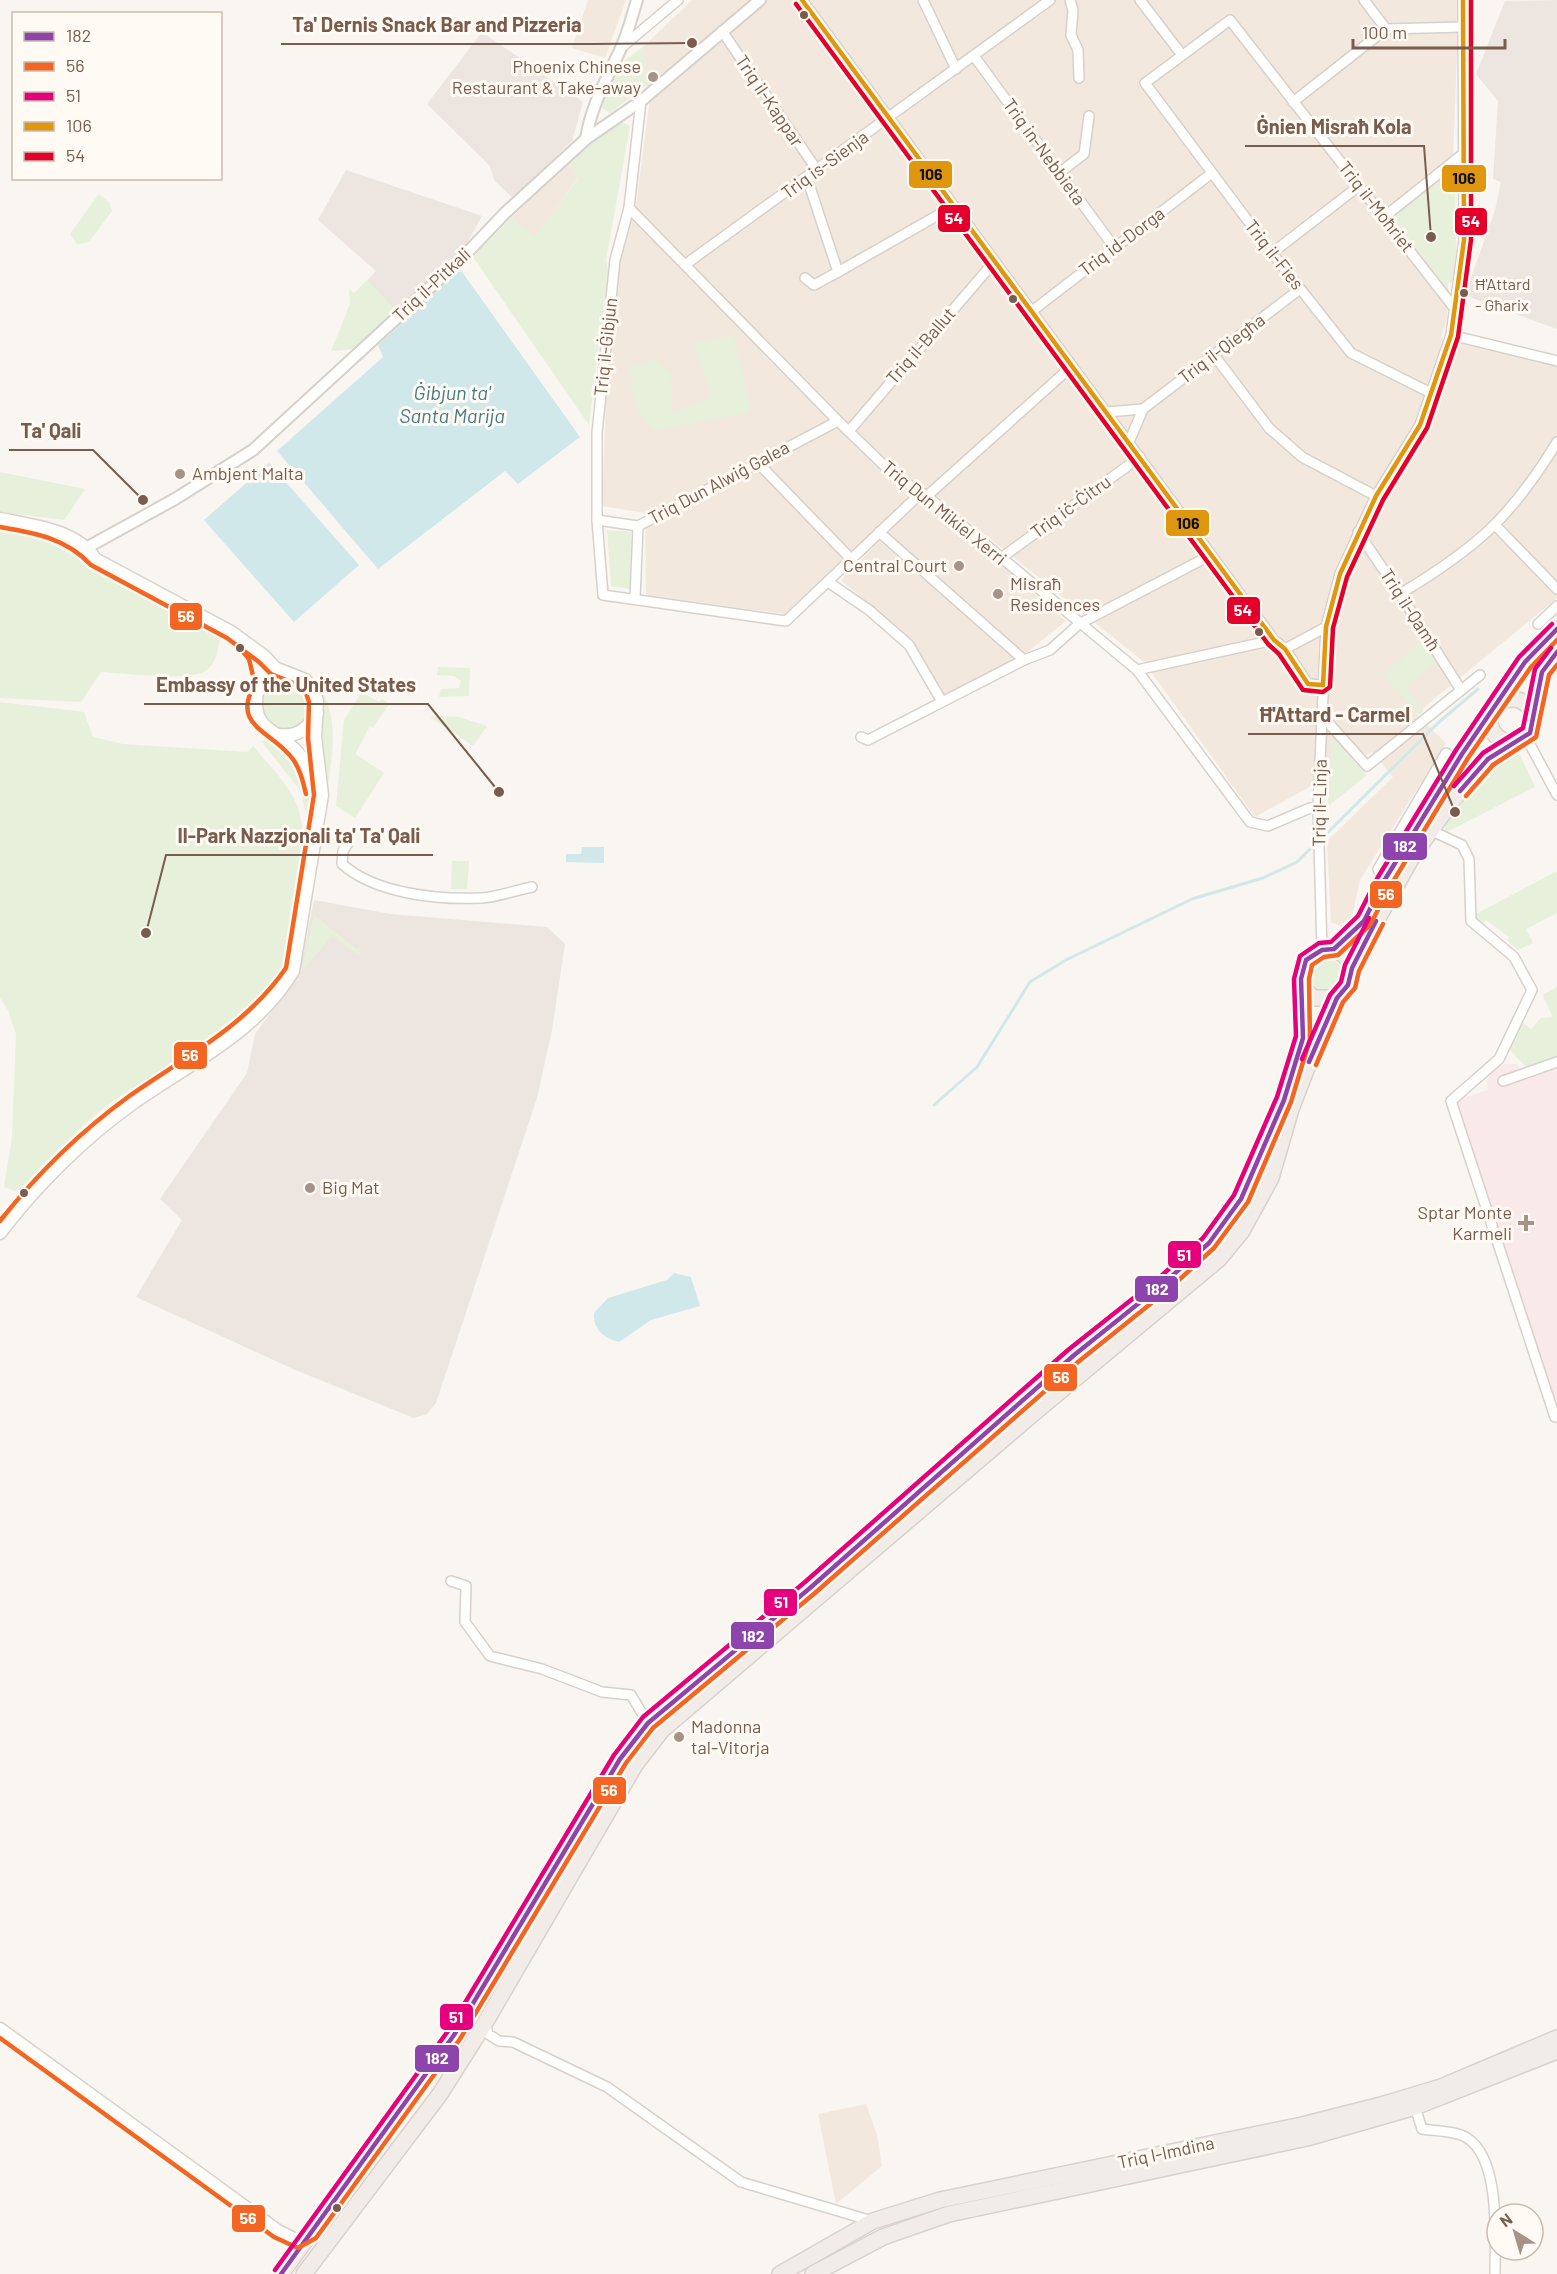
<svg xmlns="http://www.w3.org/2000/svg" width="1557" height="2274" font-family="Barlow,sans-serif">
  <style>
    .residential { fill: #f2e8de }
    .industrial { fill: #ede5e0 }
    .medical { fill: #fae9e9 }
    .green { fill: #e7f0db }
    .water { fill: #d0e8ea }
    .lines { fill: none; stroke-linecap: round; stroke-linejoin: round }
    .stream { stroke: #d0e8ea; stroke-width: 3 }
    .minor-casing { stroke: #d7d1cb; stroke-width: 12 }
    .tertiary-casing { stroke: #d7d1cb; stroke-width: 14 }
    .secondary-casing { stroke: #d9d2cb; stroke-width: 15 }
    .trunk-casing { stroke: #dad1cc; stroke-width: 18 }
    .minor { stroke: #fefefd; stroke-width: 9 }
    .tertiary { stroke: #fefefd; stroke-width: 10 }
    .secondary { stroke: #fefefd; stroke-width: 12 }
    .trunk { stroke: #f2ece8; stroke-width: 15 }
    .bus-1-casing { stroke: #fffaf3; stroke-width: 9 }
    .bus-2-casing { stroke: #fffaf3; stroke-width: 9 }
    .bus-3-casing { stroke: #fffaf3; stroke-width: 9 }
    .bus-4-casing { stroke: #fffaf3; stroke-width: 9 }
    .bus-5-casing { stroke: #fffaf3; stroke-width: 9 }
    .bus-1 { stroke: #8e44ad; stroke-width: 4.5 }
    .bus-2 { stroke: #f26522; stroke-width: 4.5 }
    .bus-3 { stroke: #e5007d; stroke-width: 4.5 }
    .bus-4 { stroke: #de970f; stroke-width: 4.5 }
    .bus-5 { stroke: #e4002b; stroke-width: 4.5 }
    .bus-dot { fill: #7a5c4d; stroke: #fffaf3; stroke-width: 2 }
    .poi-dot { fill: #a69286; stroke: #fffaf3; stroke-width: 2 }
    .labels { text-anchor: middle; stroke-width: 6; stroke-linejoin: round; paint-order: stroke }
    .bus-label { font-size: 16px; fill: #7a5c4d; stroke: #fffaf3; text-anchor: start }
    .poi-label { font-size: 18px; fill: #7a5c4d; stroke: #fffaf3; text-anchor: start }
    .street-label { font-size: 18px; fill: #7a5c4d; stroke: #fffaf3 }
    .water-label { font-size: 20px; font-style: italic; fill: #437c86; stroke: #fffaf3 }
    .leader { fill: none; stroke: #7a5c4d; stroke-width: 2 }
    .callout-dot { fill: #7a5c4d; stroke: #fffaf3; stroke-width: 2 }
    .callout-label { font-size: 20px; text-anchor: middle; font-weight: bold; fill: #7a5c4d; stroke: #fffaf3; stroke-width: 6; stroke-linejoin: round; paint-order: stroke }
    .line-badge { stroke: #fffaf3; stroke-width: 2 }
    .badge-label { font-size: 16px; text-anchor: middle; font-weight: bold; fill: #fff }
    .pale-badge-label { font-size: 16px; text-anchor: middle; font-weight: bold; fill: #111 }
  </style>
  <rect width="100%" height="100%" fill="#f9f5f0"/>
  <g class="residential">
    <path d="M588,0H626L605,58L572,48Z"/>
    <path d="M692,0H1459L1447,318L1441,338L1557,365V598L1416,714L1446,743L1360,880L1349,930L1331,922L1327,841L1393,777L1372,752L1255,817L1144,662L923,485L785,614L646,595L645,513L602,506L608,357L619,265L636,205L649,106L643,47Z"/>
    <path d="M568,162L578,177L535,238L511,218Z"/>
    <path d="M923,498L1066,621L1025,654L885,533Z"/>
    <path d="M879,541L1018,660L946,701L913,642L841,580Z"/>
    <path d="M866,2104L877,2135L882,2166L836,2204L818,2114Z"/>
  </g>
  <g class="industrial">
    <path d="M1557,0V329L1472,298L1466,292L1495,210L1501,182L1493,179L1498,101L1476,74L1505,1Z"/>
    <path d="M482,32L583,102L572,141L514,199L494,180L490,166L427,104Z"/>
    <path d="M346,170L482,216L465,247L395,310L367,280L376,271L318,220Z"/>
    <path d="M314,900L390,914L547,927L565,944L552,1030L537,1098L436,1403L427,1414L414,1418L293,1369L136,1297L182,1220L160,1199L247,1073L255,1034L299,974Z"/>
  </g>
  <path class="medical" d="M1505,1064H1517L1524,1078L1557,1067V1413L1454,1101L1488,1090L1487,1081L1494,1068Z"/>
  <g class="green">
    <path d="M643,47L648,84L610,113L600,107L620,64Z"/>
    <path d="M620,121L630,126L606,260L608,271L589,425L473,257L511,218L535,237L578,178L568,162Z"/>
    <path d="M1455,171L1456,255L1452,282L1444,284L1393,218Z"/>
    <path d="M99,194L109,202L112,211L89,242L77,244L70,234Z"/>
    <path d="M367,280L395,310L355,349L331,351L350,304L349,289L354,293Z"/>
    <path d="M734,335L751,412L654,431L636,408L628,367L657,360L671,374L672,413L712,397L693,343Z"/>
    <path d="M0,472L85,489L64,520L0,512Z"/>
    <path d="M607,530L631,532L630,589L611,586Z"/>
    <path d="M0,531L44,540L220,636C218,649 218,660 207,670C194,682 121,673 101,672L81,702L0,698Z"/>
    <path d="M1423,638L1437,661L1406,687L1424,710L1419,715L1383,675Z"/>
    <path d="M438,667L470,668L469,696L439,697L441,689L459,688L461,681L454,676L437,675Z"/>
    <circle cx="286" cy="706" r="25"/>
    <path d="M317,682C342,720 331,757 326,800L318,728L322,700Z"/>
    <path d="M362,692L379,702L382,699L389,704L373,728L370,726L355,754L384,773L355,818L336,806L344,720Z"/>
    <path d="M0,702L84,712L93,737L123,744L247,752L253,746C303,803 307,807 300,884C297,911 295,940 284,965C253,1039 164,1063 105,1107C76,1129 49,1162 24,1188L15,1191L4,1187L12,1138L16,1034L8,1010L0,998Z"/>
    <path d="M442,716L459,717L487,726L473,746L430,717Z"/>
    <path d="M1332,738L1367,775L1327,807Z"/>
    <path d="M269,740C309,759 309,779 308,820L300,790L261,741Z"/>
    <path d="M1514,755H1520L1535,787L1445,833V825L1463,803L1461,802L1497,765Z"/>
    <path d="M452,861H469L467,889H451Z"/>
    <path d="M1557,871V913L1526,929L1533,943L1518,950L1507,940L1509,937L1486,920L1483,923L1472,916Z"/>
    <path d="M314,915L357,949L361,945L359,956L332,936L304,969L302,967Z"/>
    <circle cx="1325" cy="975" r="17"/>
    <path d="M1557,987V1056L1526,1067L1508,1048L1521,1021L1531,1029L1541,1018L1553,1017L1542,995Z"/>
  </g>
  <g class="water">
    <path d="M460,269L580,437L518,484L505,471L378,569L277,451L383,357L378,345Z"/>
    <path d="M269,463L359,565L294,622L204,520Z"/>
    <path d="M582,847H604V863L566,862V854H581Z"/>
    <path d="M674,1273L691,1277L700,1306L651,1320L619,1342C604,1338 593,1330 594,1313L608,1298L667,1280Z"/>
  </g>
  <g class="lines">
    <g class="stream">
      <path d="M1321,839L1438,723L1478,689"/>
      <path d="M934,1105L977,1067L1030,982L1066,960L1192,899L1263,878L1297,862L1316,843"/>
    </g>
    <defs>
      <g id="minor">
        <path d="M802,0L1274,640L1285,649L1308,684L1323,685"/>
        <path d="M923,0L956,69"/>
        <path d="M1070,0L1073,10L1071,35L1078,50L1079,78"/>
        <path d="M1140,0L1182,55"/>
        <path d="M1364,0L1386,29"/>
        <path d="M722,31L817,170"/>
        <path d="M622,47L678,0"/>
        <path d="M974,56L1114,247"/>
        <path d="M641,101L629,208L615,260L597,433V520L603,595L786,621L921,493"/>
        <path d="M1293,102L1386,29L1463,27"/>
        <path d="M1059,173L1084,154L1089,116"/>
        <path d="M807,178L838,272L954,206"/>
        <path d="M629,208L838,421L895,476L927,496L1137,670L1250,822L1268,826L1310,808H1318"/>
        <path d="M1384,217L1463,154"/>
        <path d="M1272,253L1359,186"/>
        <path d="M686,264L1050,0"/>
        <path d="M805,278L814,285L838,272"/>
        <path d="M1032,311L1212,173"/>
        <path d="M1451,335L1557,361"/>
        <path d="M1214,355L1269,428L1302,457L1376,496"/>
        <path d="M1433,394L1351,353L1272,253L1145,83L1230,20L1455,309"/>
        <path d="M1107,412L1143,409"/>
        <path d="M849,431L994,262"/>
        <path d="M1129,442L1143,409L1300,289"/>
        <path d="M758,463L851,559"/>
        <path d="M927,496L1072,366"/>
        <path d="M597,520L638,526L838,421"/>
        <path d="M1496,526L1557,589"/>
        <path d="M879,532L1024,660"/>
        <path d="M1358,532L1400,594L1461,690"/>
        <path d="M1001,558L1140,457"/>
        <path d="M828,582L869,610L909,645L941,700"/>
        <path d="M1400,594C1476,548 1511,518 1557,442"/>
        <path d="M635,599L638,526"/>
        <path d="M1538,624L1557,606"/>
        <path d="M1285,649L1326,627"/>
        <path d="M1137,670L1274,640"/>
        <path d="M1324,718L1367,766L1480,675"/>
        <path d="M861,737L868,740L1024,660L1050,650L1079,624L1211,555"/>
        <path d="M1526,737L1557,795"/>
        <path d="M1430,830L1462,845L1469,859L1471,921L1514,957L1532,990L1499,1059L1451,1101L1555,1417"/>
        <path d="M348,843L343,851L342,864C376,894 438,900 482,898C498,897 516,890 532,887"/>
        <path d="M1384,881L1378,869L1446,753"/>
        <path d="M1322,950L1318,808L1326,627L1340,574L1376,496L1420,425L1451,335L1464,240L1463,0"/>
        <path d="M1503,1081L1557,1062"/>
        <path d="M451,1581L466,1586L465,1622L490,1656L542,1669L602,1692L631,1695L648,1723"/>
        <path d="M485,2023L488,2034L499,2041L513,2042L607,2087L741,2182L872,2221"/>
        <path d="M1415,2107L1422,2129C1434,2131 1457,2131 1467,2138C1501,2159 1495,2240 1495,2274"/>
      </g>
      <g id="tertiary">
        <path d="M586,139C591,105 607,79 621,48C628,33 632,16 637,0"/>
        <path d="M88,547L175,499L253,450L464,256L505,213L586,139L641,101L760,0"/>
      </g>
      <g id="secondary">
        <path d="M0,519C31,525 77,530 95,559L231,632L264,656L275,668L305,680L313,689L317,701L315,737L322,795L293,971C255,1034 191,1062 133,1103C84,1138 36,1185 0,1233"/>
        <path d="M252,649L258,660L263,685"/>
        <path d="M288,674L274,676L257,692C251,729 273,728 295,750C309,763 316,792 317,811"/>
        <path d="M275,734C294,739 308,730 317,713"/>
        <path d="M0,2029L278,2231L298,2241L310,2234"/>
      </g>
      <g id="trunk">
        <path d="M1498,703C1515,694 1531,701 1534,720"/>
        <path d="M1490,715C1488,733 1500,744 1517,742"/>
        <path d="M1334,949L1364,921L1384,881L1462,754L1525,662L1557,629"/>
        <path d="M1302,986L1313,998H1337"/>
        <path d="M281,2274L454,2035L620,1759L648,1723C794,1605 933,1480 1073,1356C1125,1310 1209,1260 1241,1199C1267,1149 1289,1093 1303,1038C1309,1013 1294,984 1306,960C1321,946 1345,945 1352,968"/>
        <path d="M304,2274L440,2094L485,2023L635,1765L662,1730L1034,1413L1219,1259L1242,1231L1271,1178L1291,1109L1315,1047L1337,998L1348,985L1352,968L1370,932L1412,857L1452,801L1488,759L1530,733L1542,672L1557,652"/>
        <path d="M780,2274L873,2221L940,2200L1302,2125L1381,2105L1441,2087L1557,2038"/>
        <path d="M813,2274L883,2237L949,2214L1307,2138L1415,2107L1557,2051"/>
      </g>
    </defs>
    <use href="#minor" class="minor-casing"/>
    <use href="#tertiary" class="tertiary-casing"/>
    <use href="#secondary" class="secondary-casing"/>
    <use href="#trunk" class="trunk-casing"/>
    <use href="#minor" class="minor"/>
    <use href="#tertiary" class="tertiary"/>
    <use href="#secondary" class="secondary"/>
    <use href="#trunk" class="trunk"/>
    <defs>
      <g id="bus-1">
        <path d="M1460,791L1488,759L1530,733L1542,672L1557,652"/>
        <path d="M1309,1062L1337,998L1348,985L1352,968L1376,921"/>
        <path d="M281,2274L454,2035L620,1759L648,1723L810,1588L1073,1356L1164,1283L1209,1243L1241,1199L1284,1100L1303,1038L1301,979L1306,960L1322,950L1334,949L1364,921L1384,881L1462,754L1525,662L1557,629"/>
      </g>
      <g id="bus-2">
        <path d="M0,527C35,533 66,538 91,565L227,638L259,662L271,674L301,686L306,693L309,702L308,738L314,795L286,968C245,1027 185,1057 128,1097C80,1132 37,1174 0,1221"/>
        <path d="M239,647L249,659L255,684C230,726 272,731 292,758C300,768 303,782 306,794"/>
        <path d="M1466,796L1493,765L1536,737L1549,675L1557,665"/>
        <path d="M1316,1065L1343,1002L1355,988L1359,971L1383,924"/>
        <path d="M0,2038L274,2237L298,2248L316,2238L460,2039L626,1763L653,1728L815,1593L1078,1362L1169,1289L1214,1248L1248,1202L1291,1102L1310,1039L1309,979L1312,965L1324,957L1338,955L1370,925L1391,885L1468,758L1531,667L1557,640"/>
      </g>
      <g id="bus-3">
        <path d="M1454,786L1483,753L1523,728L1535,669L1551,648"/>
        <path d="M1302,1059L1330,995L1341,982L1345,965L1369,918"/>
        <path d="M275,2270L448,2031L614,1755L643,1717L805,1582L1068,1350L1160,1277L1203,1238L1234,1195L1277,1097L1296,1036L1294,979L1300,956L1319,943L1331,942L1358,916L1378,877L1456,750L1519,657L1552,624"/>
      </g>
      <g id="bus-4">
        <path d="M802,0L1274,640L1285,649L1308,684L1323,685"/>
        <path d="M1323,685L1326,627L1340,574L1376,496L1420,425L1451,335L1464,240L1463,0"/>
      </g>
      <path id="bus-5" d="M796,4L1268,644L1279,654L1303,690L1323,692L1330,687L1333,628L1347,577L1383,500L1427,428L1458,337L1471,240V0"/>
    </defs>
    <use href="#bus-1" class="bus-1-casing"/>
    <use href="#bus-2" class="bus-2-casing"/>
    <use href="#bus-3" class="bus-3-casing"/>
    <use href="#bus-4" class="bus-4-casing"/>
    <use href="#bus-5" class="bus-5-casing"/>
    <use href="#bus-1" class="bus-1"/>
    <use href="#bus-2" class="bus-2"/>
    <use href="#bus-3" class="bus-3"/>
    <use href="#bus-4" class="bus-4"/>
    <use href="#bus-5" class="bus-5"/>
  </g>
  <g class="bus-dot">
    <circle cx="804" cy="15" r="5"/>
    <circle cx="1464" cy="293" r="5"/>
    <circle cx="1013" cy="299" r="5"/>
    <circle cx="1259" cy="632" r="5"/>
    <circle cx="240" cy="648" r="5"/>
    <circle cx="24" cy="1193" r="5"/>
    <circle cx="337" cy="2208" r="5"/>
  </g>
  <g class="poi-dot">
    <circle cx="653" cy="77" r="6"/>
    <circle cx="180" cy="474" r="6"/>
    <circle cx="959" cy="566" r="6"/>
    <circle cx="998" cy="594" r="6"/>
    <circle cx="310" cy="1188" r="6"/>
    <path d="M1523 1214h6v6h6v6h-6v6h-6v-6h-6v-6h6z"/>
    <circle cx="679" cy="1737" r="6"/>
  </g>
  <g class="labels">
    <g class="bus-label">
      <text x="1475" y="290">Ħ'Attard<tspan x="1475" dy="21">- Għarix</tspan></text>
    </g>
    <g class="poi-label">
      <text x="641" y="73" text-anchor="end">Phoenix Chinese<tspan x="641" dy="21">Restaurant &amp; Take-away</tspan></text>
      <text x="192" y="480">Ambjent Malta</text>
      <text x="947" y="572" text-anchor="end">Central Court</text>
      <text x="1010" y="590">Misraħ<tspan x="1010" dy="21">Residences</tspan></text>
      <text x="322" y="1194">Big Mat</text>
      <text x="1512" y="1219" text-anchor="end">Sptar Monte<tspan x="1512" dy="21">Karmeli</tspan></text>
      <text x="691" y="1733">Madonna<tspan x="691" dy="21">tal-Vitorja</tspan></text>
    </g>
    <g class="street-label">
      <text transform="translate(769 101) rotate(56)" y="6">Triq il-Kappar</text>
      <text transform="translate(1044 152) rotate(54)" y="6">Triq in-Nebbieta</text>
      <text transform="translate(825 165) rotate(-36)" y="6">Triq is-Sienja</text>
      <text transform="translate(1376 207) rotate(52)" y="6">Triq il-Moħriet</text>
      <text transform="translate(1122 242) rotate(-37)" y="6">Triq id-Dorga</text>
      <text transform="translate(1274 255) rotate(52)" y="6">Triq il-Fies</text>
      <text transform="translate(432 285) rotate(-43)" y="6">Triq il-Pitkali</text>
      <text transform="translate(921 346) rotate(-49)" y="6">Triq il-Ballut</text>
      <text transform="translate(606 347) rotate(-84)" y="6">Triq il-Ġibjun</text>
      <text transform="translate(1222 349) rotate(-37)" y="6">Triq il-Qiegħa</text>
      <text transform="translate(719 483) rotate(-28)" y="6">Triq Dun Alwiġ Galea</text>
      <text transform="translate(1071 507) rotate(-36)" y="6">Triq iċ-Ċitru</text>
      <text transform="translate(944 513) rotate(39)" y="6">Triq Dun Mikiel Xerri</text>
      <text transform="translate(1410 610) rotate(57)" y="6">Triq il-Qamħ</text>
      <text transform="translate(1320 803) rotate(-89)" y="6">Triq il-Linja</text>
      <text transform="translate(1166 2153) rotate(-12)" y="6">Triq l-Imdina</text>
    </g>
    <g class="water-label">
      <text x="452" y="400">Ġibjun ta'<tspan x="452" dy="23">Santa Marija</tspan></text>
    </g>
  </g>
  <path class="leader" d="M692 43L594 44H281M1431 237L1424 146H1245M143 500L93 450H9M499 792L428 704H144M1455 812L1423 734H1248M146 933L166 855H433"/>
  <g class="callout-dot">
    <circle cx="692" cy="43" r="6"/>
    <circle cx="1431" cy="237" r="6"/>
    <circle cx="143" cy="500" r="6"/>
    <circle cx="499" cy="792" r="6"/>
    <circle cx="1455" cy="812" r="6"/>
    <circle cx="146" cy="933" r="6"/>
  </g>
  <g class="callout-label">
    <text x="437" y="32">Ta' Dernis Snack Bar and Pizzeria</text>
    <text x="1334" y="134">Ġnien Misraħ Kola</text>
    <text x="51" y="438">Ta' Qali</text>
    <text x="286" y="692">Embassy of the United States</text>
    <text x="1335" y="722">Ħ'Attard - Carmel</text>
    <text x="299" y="843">Il-Park Nazzjonali ta' Ta' Qali</text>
  </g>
  <g class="line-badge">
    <rect x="908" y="160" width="45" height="29" rx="6" fill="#de970f"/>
    <rect x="1441" y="164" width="46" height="29" rx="6" fill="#de970f"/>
    <rect x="937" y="204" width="34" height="29" rx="6" fill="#e4002b"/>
    <rect x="1454" y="207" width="34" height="29" rx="6" fill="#e4002b"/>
    <rect x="1165" y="509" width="45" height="28" rx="6" fill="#de970f"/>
    <rect x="1226" y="596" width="35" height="29" rx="6" fill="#e4002b"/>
    <rect x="169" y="602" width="34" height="29" rx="6" fill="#f26522"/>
    <rect x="1382" y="832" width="46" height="29" rx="6" fill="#8e44ad"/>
    <rect x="1369" y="880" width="34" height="29" rx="6" fill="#f26522"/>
    <rect x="173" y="1041" width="35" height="29" rx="6" fill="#f26522"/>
    <rect x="1167" y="1240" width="35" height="29" rx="6" fill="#e5007d"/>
    <rect x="1134" y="1275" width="45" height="28" rx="6" fill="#8e44ad"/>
    <rect x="1043" y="1363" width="35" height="29" rx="6" fill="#f26522"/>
    <rect x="763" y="1588" width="35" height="29" rx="6" fill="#e5007d"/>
    <rect x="730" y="1621" width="45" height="29" rx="6" fill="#8e44ad"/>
    <rect x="592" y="1776" width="35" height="29" rx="6" fill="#f26522"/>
    <rect x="439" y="2003" width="35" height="28" rx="6" fill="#e5007d"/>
    <rect x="414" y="2044" width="46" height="29" rx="6" fill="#8e44ad"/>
    <rect x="231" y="2204" width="35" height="29" rx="6" fill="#f26522"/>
  </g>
  <g class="badge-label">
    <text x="954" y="224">54</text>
    <text x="1471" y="227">54</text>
    <text x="1243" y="616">54</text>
    <text x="186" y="622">56</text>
    <text x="1405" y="852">182</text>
    <text x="1386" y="900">56</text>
    <text x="190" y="1061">56</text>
    <text x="1184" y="1261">51</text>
    <text x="1157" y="1295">182</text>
    <text x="1061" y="1383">56</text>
    <text x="781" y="1608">51</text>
    <text x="753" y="1642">182</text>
    <text x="609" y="1796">56</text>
    <text x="456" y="2023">51</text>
    <text x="437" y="2064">182</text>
    <text x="248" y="2224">56</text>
  </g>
  <g class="pale-badge-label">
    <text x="931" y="180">106</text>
    <text x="1464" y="184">106</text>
    <text x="1188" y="529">106</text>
  </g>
  <rect x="12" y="12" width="210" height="168" fill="#fffaf3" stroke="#cabbb1" stroke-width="1.5"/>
  <rect x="24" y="32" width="30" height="9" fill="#8e44ad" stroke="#cabbb1" stroke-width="1.5"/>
  <text x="66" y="42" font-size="18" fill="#7a5c4d">182</text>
  <rect x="24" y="62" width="30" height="9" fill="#f26522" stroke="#cabbb1" stroke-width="1.5"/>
  <text x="66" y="72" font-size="18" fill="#7a5c4d">56</text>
  <rect x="24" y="92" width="30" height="9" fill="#e5007d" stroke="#cabbb1" stroke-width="1.5"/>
  <text x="66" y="102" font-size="18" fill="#7a5c4d">51</text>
  <rect x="24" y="122" width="30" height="9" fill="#de970f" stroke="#cabbb1" stroke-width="1.5"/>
  <text x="66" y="132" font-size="18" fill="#7a5c4d">106</text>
  <rect x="24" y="152" width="30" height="9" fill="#e4002b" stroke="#cabbb1" stroke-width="1.5"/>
  <text x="66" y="162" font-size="18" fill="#7a5c4d">54</text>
  <g transform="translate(1515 2232) rotate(323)"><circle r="28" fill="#fffaf3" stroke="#cabbb1" stroke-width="1.5"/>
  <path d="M0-4.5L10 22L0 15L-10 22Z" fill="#a69286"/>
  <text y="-9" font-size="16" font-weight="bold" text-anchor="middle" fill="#7a5c4d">N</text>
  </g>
  <path d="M1353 39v9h152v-9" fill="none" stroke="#7a5c4d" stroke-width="3"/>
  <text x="1362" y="39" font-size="18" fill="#7a5c4d" stroke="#fffaf3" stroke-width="4.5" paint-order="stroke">100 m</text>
</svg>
